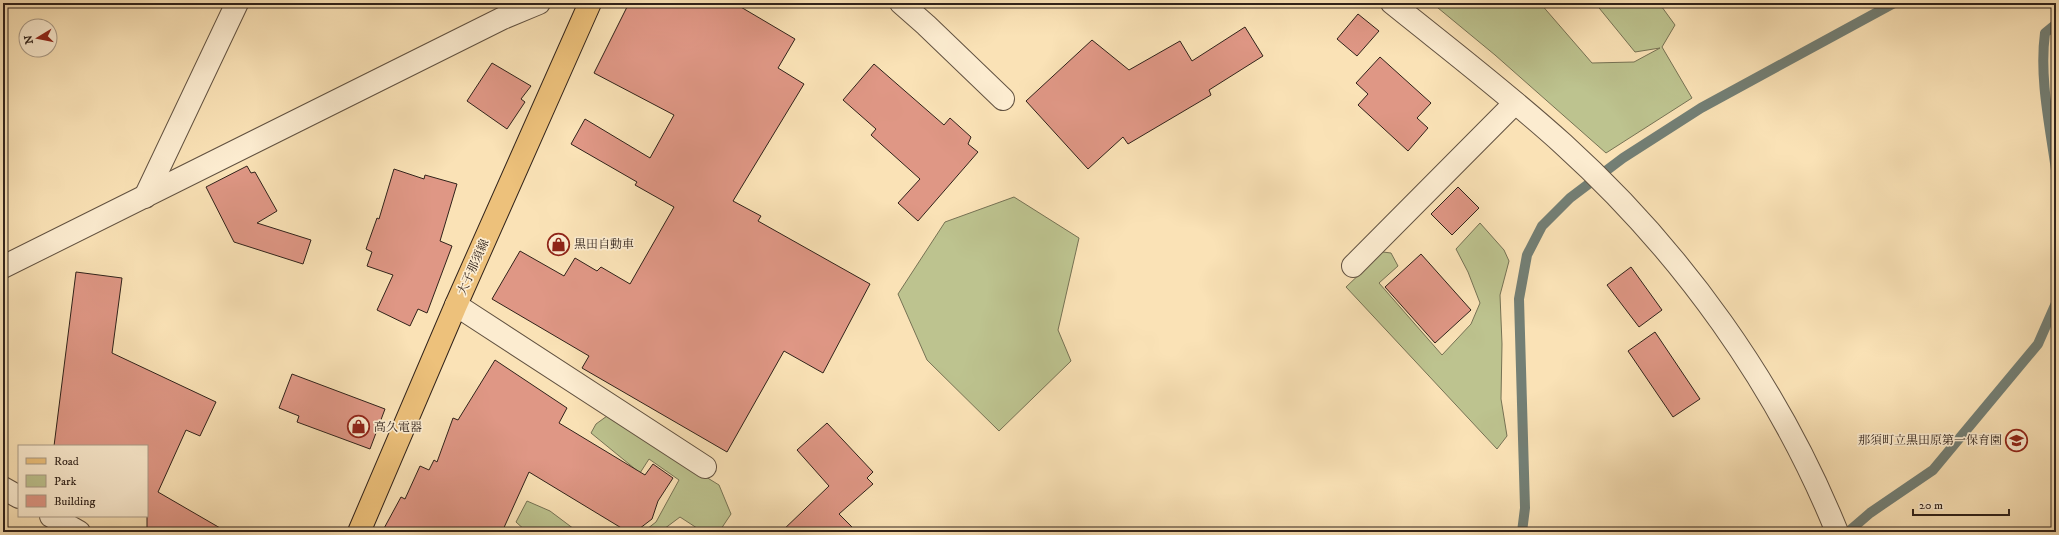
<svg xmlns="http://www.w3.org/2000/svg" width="2059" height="535" font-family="'IM FELL DW Pica','Noto Serif JP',serif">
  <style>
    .green { fill: #bdc38f; stroke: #767254 }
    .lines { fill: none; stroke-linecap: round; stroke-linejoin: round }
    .stream { stroke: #737f75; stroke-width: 10 }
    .building { fill: #df9785; stroke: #30221a }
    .minor-casing { stroke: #625241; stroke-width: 24 }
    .major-casing { stroke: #30221a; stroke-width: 24 }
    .minor { stroke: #fcecd0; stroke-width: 22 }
    .major { stroke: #edc17b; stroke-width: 22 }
    .labels { text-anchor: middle; stroke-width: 3.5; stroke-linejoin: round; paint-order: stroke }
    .poi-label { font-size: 12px; fill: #30221a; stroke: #fcecd0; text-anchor: start }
    .street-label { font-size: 12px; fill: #30221a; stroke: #fcecd0 }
  </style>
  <rect width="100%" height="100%" fill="#fae2b6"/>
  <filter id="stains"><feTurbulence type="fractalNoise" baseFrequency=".005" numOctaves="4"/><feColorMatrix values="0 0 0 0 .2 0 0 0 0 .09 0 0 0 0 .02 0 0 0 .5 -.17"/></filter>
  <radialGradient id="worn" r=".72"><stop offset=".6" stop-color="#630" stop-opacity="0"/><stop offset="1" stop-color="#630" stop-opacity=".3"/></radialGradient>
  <g class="green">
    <path d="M1432,3H1540L1592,63L1634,62L1660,48L1635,52L1595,3H1659L1675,25L1662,47L1692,98L1606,153L1495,55Z"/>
    <path d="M1014,197L1079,238L1058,330L1071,361L999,431L927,360L898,294L945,222Z"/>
    <path d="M1480,223L1504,250L1509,261L1500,295L1502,344L1501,399L1507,436L1497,449L1346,287L1383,252L1391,253L1398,266L1379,283L1442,355L1471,324L1480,303L1468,272L1456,249Z"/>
    <path d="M607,416L719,485L731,514L719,532H703L680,517L660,532H643L656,522L679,480L649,459L640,473L591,433L596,424Z"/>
    <path d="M527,501L550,511L578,532H527L516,522Z"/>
  </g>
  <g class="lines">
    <g class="stream">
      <path d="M2056,24L2045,33C2039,78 2050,126 2056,170"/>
      <path d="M1522,532L1525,508L1519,299L1527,255L1542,226L1570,198L1623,158L1701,108L1894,3"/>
      <path d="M1848,532L1870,513L1933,470L2038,344L2056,303"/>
    </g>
  </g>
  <g class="building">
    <path d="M629,3H734L795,39L778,68L804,84L733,201L761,216L758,221L870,284L823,373L784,351L727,452L582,368L589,356L492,299L520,251L564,276L575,258L597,271L601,267L630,284L674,207L635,185L637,182L571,144L585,119L650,158L674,115L594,73Z"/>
    <path d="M1358,14L1379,31L1357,56L1337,39Z"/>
    <path d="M1245,27L1263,56L1209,90L1211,95L1128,144L1123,137L1088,169L1026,101L1092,40L1129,70L1180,41L1192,61Z"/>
    <path d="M1380,57L1431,103L1417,118L1428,128L1408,151L1358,105L1368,94L1356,83Z"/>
    <path d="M492,63L531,86L521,99L525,102L507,129L467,101Z"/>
    <path d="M874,64L944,125L950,118L971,137L968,144L978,152L918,221L898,203L920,179L871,135L876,129L843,100Z"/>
    <path d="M247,166L251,173L255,172L277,211L257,223L311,240L303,264L234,242L206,187Z"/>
    <path d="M394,169L424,179L425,175L457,184L440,241L452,246L427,313L418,309L410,326L377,310L393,275L367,266L372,252L366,249L377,218L379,219Z"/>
    <path d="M1458,187L1479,208L1452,235L1431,214Z"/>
    <path d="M1421,254L1471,310L1435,343L1385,287Z"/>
    <path d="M1631,267L1662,310L1639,327L1607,285Z"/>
    <path d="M76,272L122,278L112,353L216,402L200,436L186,430L158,492L227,532H147V446H54Z"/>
    <path d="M1655,332L1700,399L1673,417L1628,351Z"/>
    <path d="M495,360L567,408L559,423L645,475L653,464L673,478L658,501L652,519L635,532H628L529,472L502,532H382L401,497L405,499L420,466L429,470L434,460L437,462L453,418L458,420Z"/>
    <path d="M292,374L385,409L370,449L297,422L299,416L279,408Z"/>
    <path d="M827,423L873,472L867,478L873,484L839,514L857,532H781L829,486L797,450Z"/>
  </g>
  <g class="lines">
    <defs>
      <g id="minor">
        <path d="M901,3L926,25L1003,99"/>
        <path d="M1392,3C1449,49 1508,94 1563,144C1681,251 1777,384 1837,532"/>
        <path d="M145,197L237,3"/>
        <path d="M1353,266L1515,103"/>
        <path d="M3,267L503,18L539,3"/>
        <path d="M456,305L705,467"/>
        <path d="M3,488L19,497"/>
        <path d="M51,516L79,532"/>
      </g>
      <path id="major" d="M359,532L456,305L590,3"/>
    </defs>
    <use href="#minor" class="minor-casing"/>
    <use href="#major" class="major-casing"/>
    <use href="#minor" class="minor"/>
    <use href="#major" class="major"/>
  </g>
  <defs>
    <symbol id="shop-ring" viewBox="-11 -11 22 22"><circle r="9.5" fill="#fcecd0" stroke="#8f2418" stroke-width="1.5"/><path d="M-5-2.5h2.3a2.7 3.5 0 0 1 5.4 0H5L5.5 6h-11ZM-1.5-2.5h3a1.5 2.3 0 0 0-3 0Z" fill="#8f2418"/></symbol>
    <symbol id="school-ring" viewBox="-11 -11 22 22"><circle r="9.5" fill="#fcecd0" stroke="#8f2418" stroke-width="1.5"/><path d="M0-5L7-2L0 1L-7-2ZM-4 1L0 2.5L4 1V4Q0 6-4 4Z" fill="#8f2418"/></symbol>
  </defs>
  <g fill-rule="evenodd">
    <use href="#shop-ring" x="546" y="232" width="25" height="25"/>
    <use href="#shop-ring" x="346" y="414" width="25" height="25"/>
    <use href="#school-ring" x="2004" y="428" width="25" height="25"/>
  </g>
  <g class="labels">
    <g class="poi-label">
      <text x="574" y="248">黒田自動車</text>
      <text x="374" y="431">高久電器</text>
      <text x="2002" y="444" text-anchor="end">那須町立黒田原第一保育園</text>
    </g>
    <g class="street-label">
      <text transform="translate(473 267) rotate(-66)" y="4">大子那須線</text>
    </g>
  </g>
  <rect width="2059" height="535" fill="none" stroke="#fae2b6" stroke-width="16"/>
  <rect x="4" y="4" width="2051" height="527" fill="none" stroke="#30221a" stroke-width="2"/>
  <rect x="8" y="8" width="2043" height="519" fill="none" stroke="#30221a"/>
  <rect x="18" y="445" width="130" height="72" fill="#fcecd0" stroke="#aa9b87"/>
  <rect x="26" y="458" width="20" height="6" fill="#edc17b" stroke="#aa9b87"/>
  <text x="54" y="465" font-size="12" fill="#30221a">Road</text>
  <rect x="26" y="475" width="20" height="12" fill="#bdc38f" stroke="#aa9b87"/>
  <text x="54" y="485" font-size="12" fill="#30221a">Park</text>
  <rect x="26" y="495" width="20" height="12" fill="#df9785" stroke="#aa9b87"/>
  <text x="54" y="505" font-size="12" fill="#30221a">Building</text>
  <g transform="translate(38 38) rotate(260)"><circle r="19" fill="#fcecd0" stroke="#aa9b87"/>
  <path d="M0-3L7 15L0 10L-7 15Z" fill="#8f2418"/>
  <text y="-6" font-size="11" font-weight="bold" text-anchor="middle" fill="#30221a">N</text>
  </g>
  <path d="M1913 509v6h96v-6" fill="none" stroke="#30221a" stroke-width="2"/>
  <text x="1919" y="509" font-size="12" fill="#30221a" stroke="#fcecd0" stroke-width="3" paint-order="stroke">20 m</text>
  <rect width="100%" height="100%" filter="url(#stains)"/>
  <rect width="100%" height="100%" fill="url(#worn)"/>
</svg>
